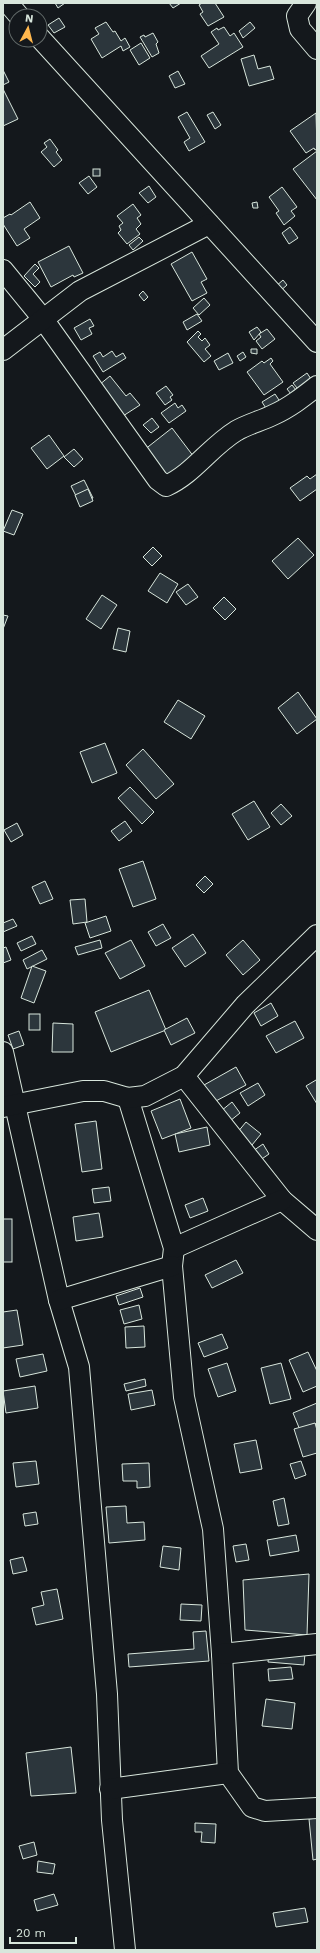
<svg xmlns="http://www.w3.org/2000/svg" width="320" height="1953" font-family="'Work Sans',sans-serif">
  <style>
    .building { fill: #2c363c; stroke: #d8e6dc }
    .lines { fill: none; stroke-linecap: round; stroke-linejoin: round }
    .minor-casing { stroke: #d8e6dc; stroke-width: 22 }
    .minor { stroke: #14181c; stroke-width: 20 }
  </style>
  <rect width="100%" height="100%" fill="#14181c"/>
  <g class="building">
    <path d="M55,3H65L58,8Z"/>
    <path d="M169,3H181L173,8Z"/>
    <path d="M202,3H215L224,17L208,26L200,14L203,12L199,5Z"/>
    <path d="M59,18L65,27L54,33L48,25Z"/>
    <path d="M106,22L113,32L115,31L121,41L125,38L130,47L123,51L121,46L102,58L91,39L99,34L95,28Z"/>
    <path d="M250,22L255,28L243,38L239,31Z"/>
    <path d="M224,27L230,36L234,33L243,47L209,68L201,56L219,44L211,32L217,28L218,30Z"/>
    <path d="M153,33L158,42L156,44L159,53L152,57L140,37L144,35L145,37Z"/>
    <path d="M141,43L150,58L139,65L130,50Z"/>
    <path d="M254,55L258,69L270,66L274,79L249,86L241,59Z"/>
    <path d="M3,70L9,82L3,85Z"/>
    <path d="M178,71L185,84L175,88L169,76Z"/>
    <path d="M3,89L18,119L3,126Z"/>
    <path d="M187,112L205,142L189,151L184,142L190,138L178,117Z"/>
    <path d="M213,112L221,125L215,129L207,115Z"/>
    <path d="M316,113L317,149L315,150L314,148L306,153L290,131Z"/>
    <path d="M50,139L58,150L56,152L62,160L54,167L41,152L47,147L44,143Z"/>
    <path d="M317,151V200L293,169Z"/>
    <rect x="93" y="169" width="7" height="7"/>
    <path d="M89,176L97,187L88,194L79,183Z"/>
    <path d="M149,186L156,197L148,203L139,193Z"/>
    <path d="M282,187L297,207L291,211L295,216L284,225L276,213L279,211L269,197Z"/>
    <path d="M30,202L40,218L24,229L30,238L17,246L3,224V218L10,214L11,215Z"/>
    <path d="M257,202L258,208H253L252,203Z"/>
    <path d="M133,204L141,215L137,218L141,224L136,229L140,234L127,244L118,233L121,230L119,226L123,223L117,216Z"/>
    <path d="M290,227L298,238L289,244L282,233Z"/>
    <path d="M139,237L143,241L133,250L129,245Z"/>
    <path d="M69,246L83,273L74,277L73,275L51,287L38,262Z"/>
    <path d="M192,252L207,279L201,282L207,293L192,301L171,264Z"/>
    <path d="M35,264L39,268L33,274L40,282L35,287L24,276Z"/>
    <path d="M283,280L287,285L279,292L275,287Z"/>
    <path d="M143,291L148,297L144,301L139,295Z"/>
    <path d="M204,298L210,305L199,315L193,308Z"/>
    <path d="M197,314L202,321L187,330L183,322Z"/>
    <path d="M90,319L94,326L89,328L92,334L81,340L74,328Z"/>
    <path d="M257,327L261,332L254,340L249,332Z"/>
    <path d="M267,329L275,339L262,349L256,341L261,337L259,334Z"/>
    <path d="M198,331L201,334L198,337L202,341L205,338L210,345L205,349L211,356L204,362L187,342Z"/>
    <path d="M251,349H257V354L251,353Z"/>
    <path d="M112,351L116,357L123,353L126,358L103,372L93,356L100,352L103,357Z"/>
    <path d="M243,352L246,357L240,361L237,356Z"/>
    <path d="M228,353L233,363L219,370L214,361Z"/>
    <path d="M271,358L273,361L270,364L283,382L264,395L247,372L262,361L264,363Z"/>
    <path d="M307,373L315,385L302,394L293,383Z"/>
    <path d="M110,376L126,396L130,393L140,405L123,416L99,385Z"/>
    <path d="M292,385L296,390L291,394L287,389Z"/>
    <path d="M166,386L173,395L170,397L172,400L165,405L156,393Z"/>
    <path d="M275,394L279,400L269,413L262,402Z"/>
    <path d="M175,403L178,408L182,405L186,411L169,423L161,413Z"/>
    <path d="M152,418L159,427L151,433L143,425Z"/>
    <path d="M172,428L194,457L166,479L144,450Z"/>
    <path d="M49,435L64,456L47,469L31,448Z"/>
    <path d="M74,449L83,459L74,467L64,457Z"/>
    <path d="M317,474V489L300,501L290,488L307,476L310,479Z"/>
    <path d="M84,480L93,498L80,504L71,486Z"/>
    <path d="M88,489L93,501L80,507L75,495Z"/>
    <path d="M12,510L23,514L14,535L3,531Z"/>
    <path d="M298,538L314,555L288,579L272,561Z"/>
    <path d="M153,547L162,556L152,566L143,557Z"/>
    <path d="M160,573L178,584L167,603L148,591Z"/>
    <path d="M188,584L198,597L186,605L176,592Z"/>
    <path d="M102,595L117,605L101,629L86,619Z"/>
    <path d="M224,597L236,609L225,620L213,608Z"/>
    <path d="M3,615L8,616L3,629Z"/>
    <path d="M118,628L130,631L126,652L113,649Z"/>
    <path d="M298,692L317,719L297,734L278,708Z"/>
    <path d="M178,700L205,716L191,739L164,722Z"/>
    <path d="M105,743L117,773L92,783L80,752Z"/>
    <path d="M143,749L174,784L156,799L126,765Z"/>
    <path d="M130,787L154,812L142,824L118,798Z"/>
    <path d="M254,801L270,827L248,840L232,814Z"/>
    <path d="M281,804L292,816L281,825L271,813Z"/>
    <path d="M125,821L132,831L119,841L111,831Z"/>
    <path d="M17,823L23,835L11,842L4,830Z"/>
    <path d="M143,861L156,899L133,907L119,869Z"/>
    <path d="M205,876L213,884L204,893L196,885Z"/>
    <path d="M45,881L53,899L40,904L32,887Z"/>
    <path d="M85,899L87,922L73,924L70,900Z"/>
    <path d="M106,916L111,931L90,938L85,923Z"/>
    <path d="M13,919L17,926L3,932V923Z"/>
    <path d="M163,924L171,938L156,946L148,932Z"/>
    <path d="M193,934L206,953L185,967L172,948Z"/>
    <path d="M32,936L36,944L21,951L17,943Z"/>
    <path d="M100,940L102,948L78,955L75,947Z"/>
    <path d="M131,940L145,966L120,979L105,953Z"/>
    <path d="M243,940L260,960L243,975L226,955Z"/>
    <path d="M6,947L11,960L3,963V948Z"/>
    <path d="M42,950L47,959L27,969L23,960Z"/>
    <path d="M32,966L46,971L34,1003L21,998Z"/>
    <path d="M149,990L166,1030L111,1052L95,1012Z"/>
    <path d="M271,1003L278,1016L261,1026L254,1013Z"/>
    <rect x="29" y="1014" width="11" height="16"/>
    <path d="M187,1018L195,1033L171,1045L164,1030Z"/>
    <path d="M295,1021L304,1038L276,1053L266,1036Z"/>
    <path d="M53,1023L73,1024V1052H52Z"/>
    <path d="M19,1031L24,1045L13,1049L8,1035Z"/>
    <path d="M236,1067L246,1085L214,1102L204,1085Z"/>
    <path d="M316,1080L317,1082V1104L306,1086Z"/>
    <path d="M258,1083L265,1095L248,1106L240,1093Z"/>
    <path d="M180,1099L191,1128L162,1139L151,1111Z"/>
    <path d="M232,1102L240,1113L230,1121L221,1111Z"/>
    <path d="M96,1121L102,1169L82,1172L75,1124Z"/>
    <path d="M246,1122L261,1134L252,1145L237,1133Z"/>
    <path d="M207,1127L210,1145L179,1152L175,1134Z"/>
    <path d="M263,1144L269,1154L253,1165L247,1155Z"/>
    <path d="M109,1187L111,1201L94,1203L92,1189Z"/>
    <path d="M203,1198L208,1211L190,1218L185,1205Z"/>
    <path d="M99,1213L103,1237L76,1241L73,1217Z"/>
    <rect x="3" y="1219" width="9" height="43"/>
    <path d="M236,1260L243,1273L212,1288L205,1275Z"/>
    <path d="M140,1288L143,1297L119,1305L116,1296Z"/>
    <path d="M139,1305L142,1319L124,1324L120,1310Z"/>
    <path d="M17,1310L23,1345L3,1348V1312Z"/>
    <path d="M144,1326L145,1347L126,1348L125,1327Z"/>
    <path d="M222,1334L228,1348L204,1357L198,1343Z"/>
    <path d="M308,1352L317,1371V1386L303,1392L289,1360Z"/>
    <path d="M43,1354L47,1371L20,1377L16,1359Z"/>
    <path d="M227,1363L236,1391L218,1397L208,1369Z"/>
    <path d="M281,1363L291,1399L270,1404L261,1368Z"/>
    <path d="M145,1379L146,1386L126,1391L124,1384Z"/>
    <path d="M35,1386L38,1408L6,1413L3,1391Z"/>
    <path d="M152,1390L155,1405L131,1410L128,1394Z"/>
    <path d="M317,1403V1423L300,1430L293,1413Z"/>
    <path d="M315,1423L317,1430V1453L303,1457L294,1429Z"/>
    <path d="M256,1440L262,1469L240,1473L234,1444Z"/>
    <path d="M36,1461L39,1484L16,1487L13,1463Z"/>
    <path d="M301,1461L306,1475L295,1479L290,1464Z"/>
    <path d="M149,1463L150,1487L137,1488V1481H123L122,1464Z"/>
    <path d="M284,1498L289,1524L278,1526L273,1501Z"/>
    <path d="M126,1506L127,1523L144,1522L145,1540L109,1543L106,1507Z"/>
    <path d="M36,1512L38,1524L25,1526L23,1514Z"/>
    <path d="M296,1535L299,1551L270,1556L267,1540Z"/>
    <path d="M246,1544L249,1560L236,1562L233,1546Z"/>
    <path d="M163,1546L181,1548L179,1570L160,1567Z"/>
    <path d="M23,1557L27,1571L13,1574L10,1560Z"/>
    <path d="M309,1574L307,1635L245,1630L243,1580Z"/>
    <path d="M57,1589L63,1619L36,1625L32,1608L44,1605L41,1592Z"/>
    <path d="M181,1604L202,1605L201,1621L180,1620Z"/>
    <path d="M206,1631L209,1661L129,1667L128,1654L194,1649L193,1632Z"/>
    <path d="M269,1650L305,1653L304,1665L268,1662Z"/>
    <path d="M291,1667L293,1679L269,1681L268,1669Z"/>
    <path d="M266,1699L295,1703L292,1729L262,1726Z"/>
    <path d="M71,1747L76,1793L31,1796L26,1753Z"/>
    <path d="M317,1818V1859L313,1860L309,1819Z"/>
    <path d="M195,1823L216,1824L215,1843L201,1842L202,1832H195Z"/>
    <path d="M34,1842L37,1855L23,1859L19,1846Z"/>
    <path d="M38,1861L55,1864L53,1874L37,1872Z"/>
    <path d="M54,1894L58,1905L37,1911L34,1900Z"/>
    <path d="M305,1908L308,1922L276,1927L273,1913Z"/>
  </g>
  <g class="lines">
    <defs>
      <g id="minor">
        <path d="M8,3L19,16"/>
        <path d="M306,3L297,16L300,29L317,49"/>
        <path d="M40,38L317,342"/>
        <path d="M3,270L43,319L158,480L166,486C193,474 210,447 236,431C248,424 261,421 273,415C289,408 303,397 317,386"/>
        <path d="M3,350L80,291L209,224"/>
        <path d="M3,1052L59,1300L79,1367L107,1694L112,1820L125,1950"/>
        <path d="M184,1076L282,1200L317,1230"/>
        <path d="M128,1098L174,1248L172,1266L184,1397L213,1529L222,1654L228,1773L252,1807L265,1811L317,1808"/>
        <path d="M3,1107L83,1091H104L128,1098L145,1096L184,1076L245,1005L317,935"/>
        <path d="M174,1248L282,1200"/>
        <path d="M59,1300L172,1266"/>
        <path d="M222,1654L317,1644"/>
        <path d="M110,1789L228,1773"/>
      </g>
    </defs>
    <use href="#minor" class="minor-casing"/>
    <use href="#minor" class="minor"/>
  </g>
  <rect width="320" height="1953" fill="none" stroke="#d8e6dc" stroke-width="8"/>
  <g transform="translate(28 28) rotate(7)"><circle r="19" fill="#14181c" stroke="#626a69"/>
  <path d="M0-3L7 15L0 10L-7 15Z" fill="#ffb74d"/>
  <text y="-6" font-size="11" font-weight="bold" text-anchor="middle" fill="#d8e6dc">N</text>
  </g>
  <path d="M10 1937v6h66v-6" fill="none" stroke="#d8e6dc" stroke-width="2"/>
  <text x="16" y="1937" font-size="12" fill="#d8e6dc" stroke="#14181c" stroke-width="3" paint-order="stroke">20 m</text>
</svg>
